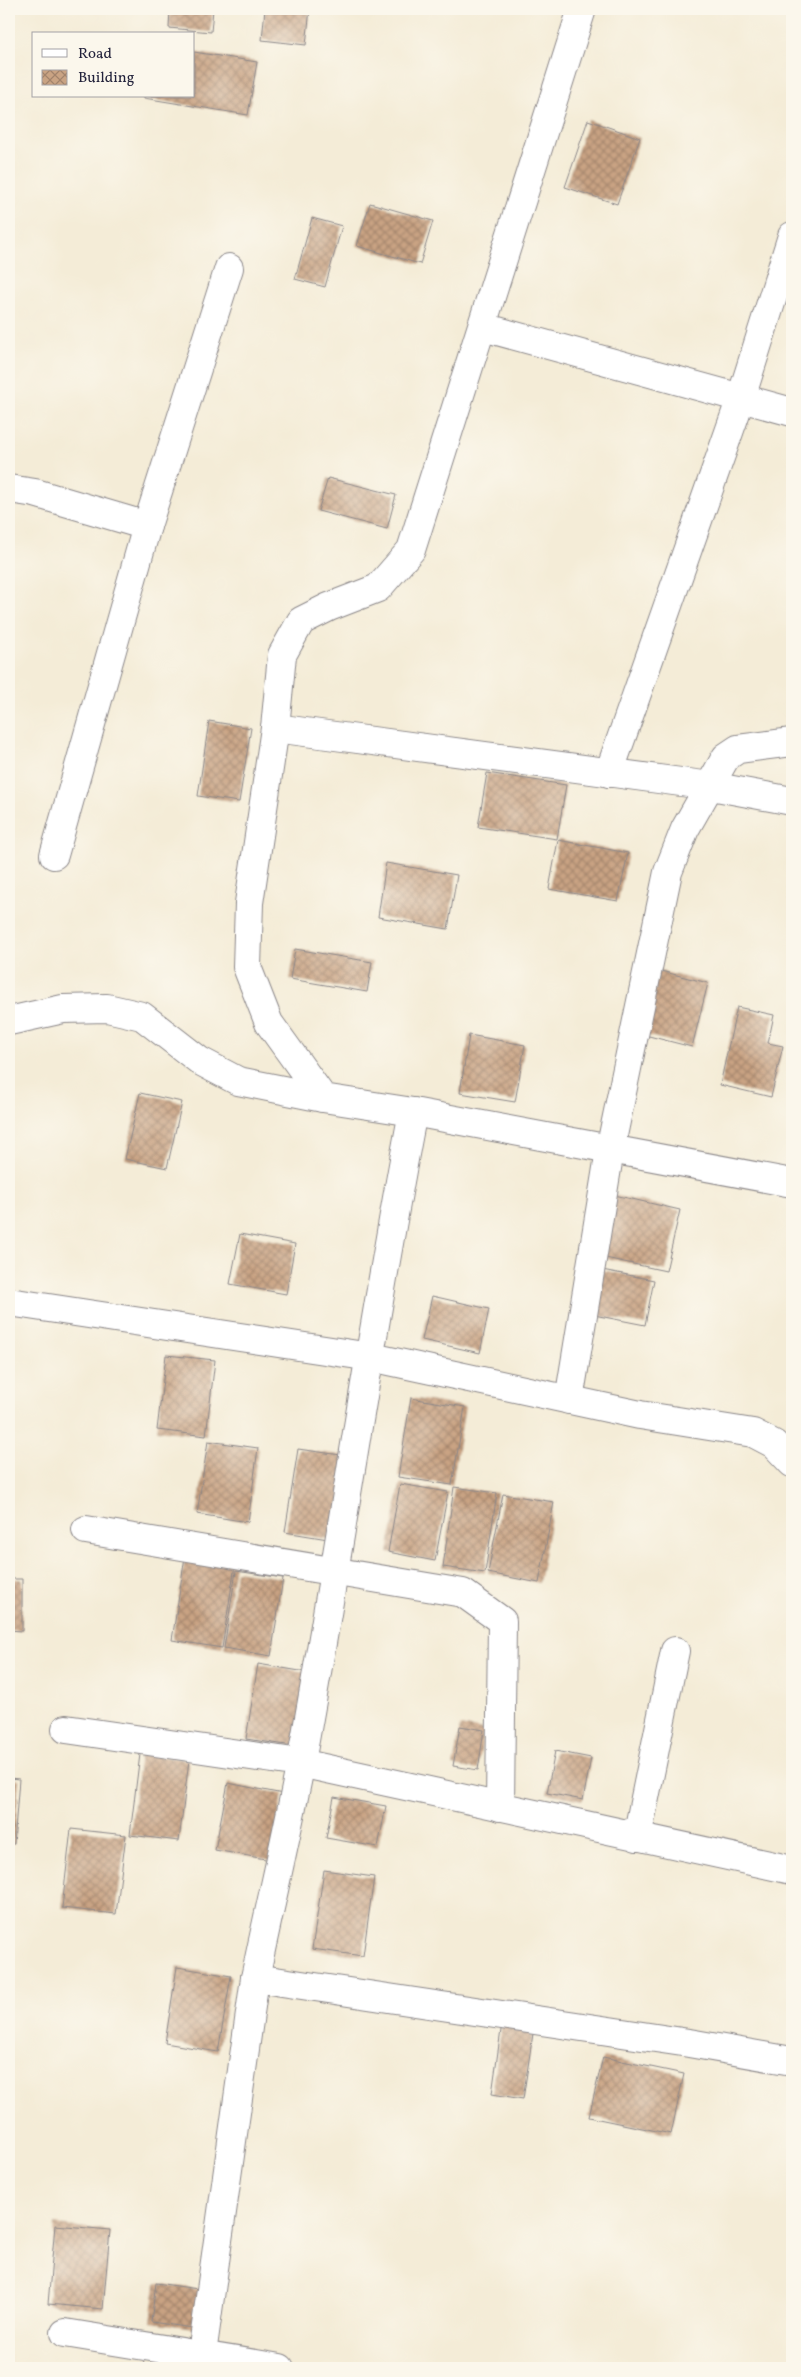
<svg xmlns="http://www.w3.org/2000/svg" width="801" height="2377" font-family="Vollkorn,serif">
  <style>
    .building { fill: url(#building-cross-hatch) }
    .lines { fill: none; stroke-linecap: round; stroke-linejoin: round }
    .minor-casing { stroke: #8b8789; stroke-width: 30 }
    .minor { stroke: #fff; stroke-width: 28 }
  </style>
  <defs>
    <pattern id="building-cross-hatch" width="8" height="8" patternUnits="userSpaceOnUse" patternTransform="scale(1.25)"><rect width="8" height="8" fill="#c9a383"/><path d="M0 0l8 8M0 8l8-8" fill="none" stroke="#a3846c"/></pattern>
  </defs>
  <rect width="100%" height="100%" fill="#fbf7ec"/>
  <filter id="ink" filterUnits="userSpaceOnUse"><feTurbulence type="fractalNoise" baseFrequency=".02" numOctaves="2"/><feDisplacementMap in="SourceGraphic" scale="10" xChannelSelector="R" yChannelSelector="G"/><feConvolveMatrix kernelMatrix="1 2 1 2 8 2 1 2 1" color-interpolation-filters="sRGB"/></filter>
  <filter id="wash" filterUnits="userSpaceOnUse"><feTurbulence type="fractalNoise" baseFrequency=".0096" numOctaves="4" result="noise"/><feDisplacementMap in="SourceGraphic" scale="20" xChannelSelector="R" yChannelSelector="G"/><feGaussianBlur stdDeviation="1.12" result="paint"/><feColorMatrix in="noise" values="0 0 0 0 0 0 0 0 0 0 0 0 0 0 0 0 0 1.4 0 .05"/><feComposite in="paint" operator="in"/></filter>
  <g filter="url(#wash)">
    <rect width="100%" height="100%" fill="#f4ecd7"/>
    <g id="blocks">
      <g class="building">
        <path d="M170,9H213L211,32L169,28Z"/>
        <path d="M265,9H310L306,45L262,40Z"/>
        <path d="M194,52L257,62L248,115L144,98V96H194Z"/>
        <path d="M588,120L640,138L617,204L565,187Z"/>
        <path d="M370,203L433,221L420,264L357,246Z"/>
        <path d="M312,218L342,226L325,287L295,279Z"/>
        <path d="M328,478L396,495L387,529L318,511Z"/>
        <path d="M209,721L251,728L239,802L198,796Z"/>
        <path d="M487,773L566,785L557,839L478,827Z"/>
        <path d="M558,840L628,853L618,901L549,889Z"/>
        <path d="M386,863L457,875L448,929L378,917Z"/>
        <path d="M295,949L372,962L367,992L290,979Z"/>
        <path d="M653,969L708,983L692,1047L637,1033Z"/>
        <path d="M737,1007L774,1015L768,1043L783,1046L771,1097L720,1085Z"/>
        <path d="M469,1035L525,1045L515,1102L460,1093Z"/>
        <path d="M140,1093L182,1102L167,1168L125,1159Z"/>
        <path d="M610,1194L680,1210L666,1271L596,1256Z"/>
        <path d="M240,1234L295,1244L286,1294L230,1284Z"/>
        <path d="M602,1270L654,1280L645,1325L594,1315Z"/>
        <path d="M432,1296L489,1309L480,1353L422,1340Z"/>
        <path d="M166,1355L215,1360L206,1436L157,1430Z"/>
        <path d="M411,1398L465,1407L452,1485L398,1477Z"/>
        <path d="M208,1441L258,1448L248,1522L197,1514Z"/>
        <path d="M298,1449L348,1456L334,1540L285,1532Z"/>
        <path d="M400,1484L448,1492L435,1561L388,1552Z"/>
        <path d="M454,1487L497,1493L485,1573L443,1567Z"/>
        <path d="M503,1494L554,1502L539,1583L488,1573Z"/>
        <path d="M185,1557L235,1565L222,1648L172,1640Z"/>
        <path d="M236,1571L283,1578L271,1656L224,1648Z"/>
        <path d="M9,1579H22V1631L9,1630Z"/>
        <path d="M258,1664L312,1673L300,1747L246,1739Z"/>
        <path d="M460,1726L484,1730L478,1770L453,1766Z"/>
        <path d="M555,1751L591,1758L583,1800L547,1793Z"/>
        <path d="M140,1754L189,1760L179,1841L130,1835Z"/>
        <path d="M9,1778L19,1779L14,1844H9Z"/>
        <path d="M228,1783L283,1794L271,1860L215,1850Z"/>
        <path d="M334,1797L386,1806L378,1847L326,1838Z"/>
        <path d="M71,1829L126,1835L116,1914L62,1908Z"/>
        <path d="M324,1870L374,1877L363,1956L312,1949Z"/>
        <path d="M177,1967L231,1976L218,2052L165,2043Z"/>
        <path d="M502,2023L534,2027L523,2099L492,2094Z"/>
        <path d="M603,2057L684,2074L671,2134L589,2117Z"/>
        <path d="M55,2225L110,2230L103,2309L48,2304Z"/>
        <path d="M156,2283L205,2290L200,2329L151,2322Z"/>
        <path d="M144,2360L165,2363L164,2368H143Z"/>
      </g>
    </g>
  </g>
  <g filter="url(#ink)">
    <use href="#blocks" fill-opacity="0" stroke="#8b8789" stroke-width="1"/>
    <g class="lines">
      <defs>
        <g id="minor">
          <path d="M483,327L792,412"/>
          <path d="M9,489L35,493L147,526L229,268"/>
          <path d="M275,728L711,786L792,801"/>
          <path d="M609,773L741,398L792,236"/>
          <path d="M54,855L147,526"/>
          <path d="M9,1021L63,1009L107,1008L142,1016L200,1061L238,1081L323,1098L413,1112L792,1183"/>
          <path d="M323,1098L269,1023L247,967L249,903L275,728L282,655L301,621L329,607L378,588L411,550L582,9"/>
          <path d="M413,1112C371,1328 341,1546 301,1762C287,1834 270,1906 255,1978L689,2043L792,2061"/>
          <path d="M9,1302L371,1357L640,1415L753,1433L774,1444L792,1463"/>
          <path d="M569,1400L610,1150L668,872L685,829L726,757L738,749L792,742"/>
          <path d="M86,1530L463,1593L502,1621L500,1807"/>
          <path d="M66,1729L300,1763L792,1870"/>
          <path d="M637,1837L675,1651"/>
          <path d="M65,2333L280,2368"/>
          <path d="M200,2368L255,1978"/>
        </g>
      </defs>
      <use href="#minor" class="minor-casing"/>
      <use href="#minor" class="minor"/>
    </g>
  </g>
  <rect width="801" height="2377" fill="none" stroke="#fbf7ec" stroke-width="30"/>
  <rect x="32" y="32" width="162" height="65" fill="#fbf7ec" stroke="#a4a2a5"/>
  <rect x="42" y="49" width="25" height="8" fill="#ffffff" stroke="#a4a2a5"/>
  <text x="78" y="58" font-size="15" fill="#22223b">Road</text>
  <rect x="42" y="70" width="25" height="15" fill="url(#building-cross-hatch)" stroke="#a4a2a5"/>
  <text x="78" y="82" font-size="15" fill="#22223b">Building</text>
</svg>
